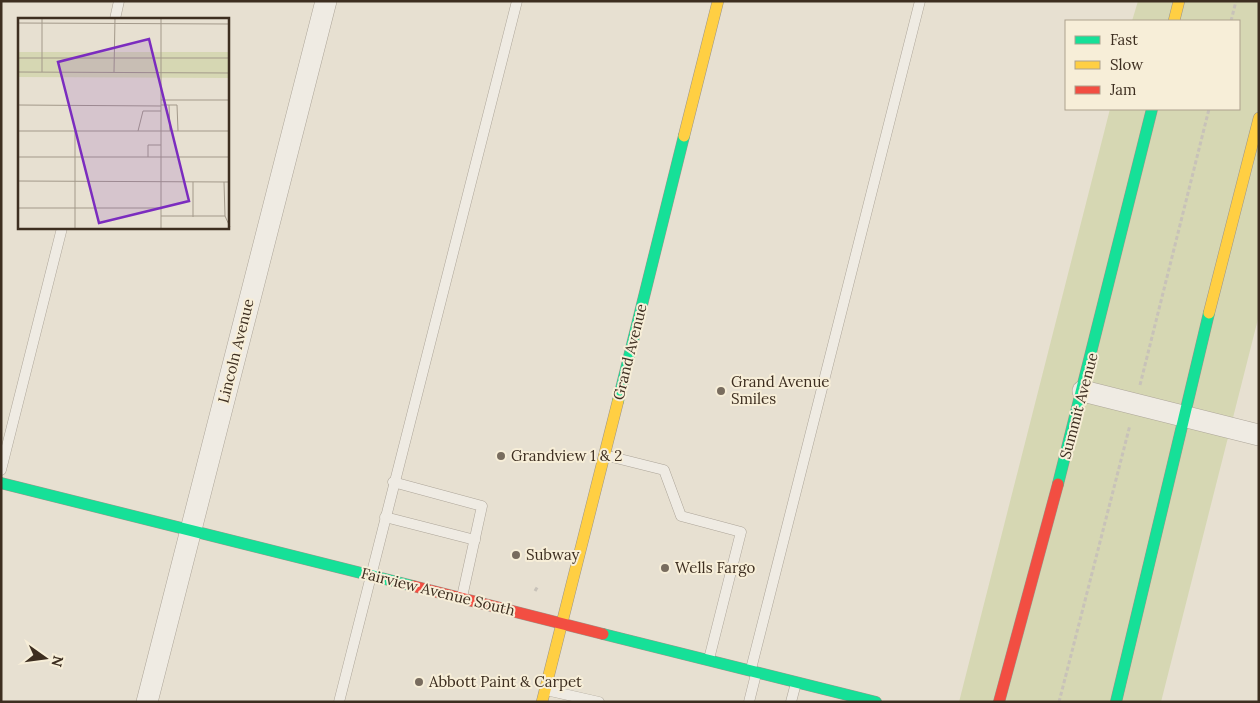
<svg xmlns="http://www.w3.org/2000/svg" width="1260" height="703" font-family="Lora,serif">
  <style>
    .green { fill: #d6d7b3 }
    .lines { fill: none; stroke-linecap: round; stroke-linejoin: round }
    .lane-casing { stroke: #ada599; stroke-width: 11 }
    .street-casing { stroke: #ada599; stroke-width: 22 }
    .fast-casing { stroke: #9c958a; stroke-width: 12 }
    .slow-casing { stroke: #9c958a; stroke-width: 12 }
    .jam-casing { stroke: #9c958a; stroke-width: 12 }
    .path { stroke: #c8c2b9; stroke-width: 3; stroke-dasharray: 4 2.5; stroke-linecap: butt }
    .lane { stroke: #efebe3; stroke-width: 10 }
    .street { stroke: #efebe3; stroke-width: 21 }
    .fast { stroke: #16e098; stroke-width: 11 }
    .slow { stroke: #ffcf43; stroke-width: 11 }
    .jam { stroke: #f24e42; stroke-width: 11 }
    .poi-dot { fill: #786c5e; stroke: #f7eed8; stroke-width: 2 }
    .labels { text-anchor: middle; stroke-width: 4; stroke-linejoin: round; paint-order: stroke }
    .street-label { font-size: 15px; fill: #3d2e20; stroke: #f7eed8 }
    .poi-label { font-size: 15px; fill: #3d2e20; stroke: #f7eed8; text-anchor: start }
    .inset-road { fill: none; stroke: #a3998a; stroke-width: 1 }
    .view { fill: #7b2cbf; fill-opacity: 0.15; stroke: #7b2cbf; stroke-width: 2.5 }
    .inset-edge { fill: none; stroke: #3d2e20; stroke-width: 2.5 }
  </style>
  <rect width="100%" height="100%" fill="#e7e0d1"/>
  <path class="green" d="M1138,1H1259V315L1161,702H959L1110,109H1239V21H1132Z"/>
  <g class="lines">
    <defs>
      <g id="lane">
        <path d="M115,19L119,1"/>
        <path d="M604,455L664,470L681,516L741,532L709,659"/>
        <path d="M1,470L62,228"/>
        <path d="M393,482L482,506L462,597"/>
        <path d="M385,517L475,540"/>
        <path d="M751,669L920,1"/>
        <path d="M546,690L599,702"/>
        <path d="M339,702L517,1"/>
        <path d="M749,702L756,674"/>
        <path d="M791,702L796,683"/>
      </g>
      <g id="street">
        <path d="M1083,391L1259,435"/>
        <path d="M147,702L326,1"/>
      </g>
      <g id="fast">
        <path d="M618,401L684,136"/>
        <path d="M1,483L413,586"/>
        <path d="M1058,484L1152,109"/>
        <path d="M603,634L876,702"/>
        <path d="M1116,702L1209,313"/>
      </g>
      <g id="slow">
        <path d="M1174,21L1179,1"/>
        <path d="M684,136L718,1"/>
        <path d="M1209,313L1259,118"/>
        <path d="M542,702L618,401"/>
      </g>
      <g id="jam">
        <path d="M413,586L603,634"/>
        <path d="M999,702L1058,484"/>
      </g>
    </defs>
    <use href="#lane" class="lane-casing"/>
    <use href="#street" class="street-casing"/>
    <use href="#fast" class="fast-casing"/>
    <use href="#slow" class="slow-casing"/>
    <use href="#jam" class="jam-casing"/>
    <g class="path">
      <path d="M1231,21L1236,1"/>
      <path d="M1140,385L1209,109"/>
      <path d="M535,591L538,586"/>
      <path d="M1059,702L1130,425"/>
    </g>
    <use href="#lane" class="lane"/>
    <use href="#street" class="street"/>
    <use href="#fast" class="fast"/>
    <use href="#slow" class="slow"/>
    <use href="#jam" class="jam"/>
  </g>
  <g class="poi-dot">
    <circle cx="721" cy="391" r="5"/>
    <circle cx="501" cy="456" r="5"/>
    <circle cx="516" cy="555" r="5"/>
    <circle cx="665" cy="568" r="5"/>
    <circle cx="419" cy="682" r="5"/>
  </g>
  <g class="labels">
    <g class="street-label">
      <text transform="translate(236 351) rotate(-76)" y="5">Lincoln Avenue</text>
      <text transform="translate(630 352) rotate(-76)" y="5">Grand Avenue</text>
      <text transform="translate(1079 406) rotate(-75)" y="5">Summit Avenue</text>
      <text transform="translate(438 592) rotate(14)" y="5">Fairview Avenue South</text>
    </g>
    <g class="poi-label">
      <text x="731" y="387">Grand Avenue<tspan x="731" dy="17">Smiles</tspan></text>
      <text x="511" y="461">Grandview 1 &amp; 2</text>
      <text x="526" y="560">Subway</text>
      <text x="675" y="573">Wells Fargo</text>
      <text x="429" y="687">Abbott Paint &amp; Carpet</text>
    </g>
  </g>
  <g transform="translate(18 18)">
    <rect width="211" height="211" fill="#e7e0d1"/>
    <path d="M0,34H211V60L0,59Z" fill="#d6d7b3"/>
    <path class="inset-road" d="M0,5L212,6M0,40H212M0,54L212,55M24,54V0M96,54L97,0M143,82H212M0,87L143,88M143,87H159L160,113M151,87L152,113M0,113H212M57,113V211M120,113L125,93H143M0,139H212M130,139V127H143M0,163L212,164M206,164L207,198L212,209M0,190H143M143,198H207M175,199V164M143,211V0"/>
    <path class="view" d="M131,21L171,183L81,205L40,44Z"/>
    <rect width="211" height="211" class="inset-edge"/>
  </g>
  <rect width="1260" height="703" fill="none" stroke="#3d2e20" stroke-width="5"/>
  <rect x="1065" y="20" width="175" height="90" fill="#f7eed8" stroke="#ada18e"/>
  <rect x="1075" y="36" width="25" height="8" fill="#16e098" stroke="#ada18e"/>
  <text x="1110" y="45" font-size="15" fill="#3d2e20">Fast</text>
  <rect x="1075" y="61" width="25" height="8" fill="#ffcf43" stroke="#ada18e"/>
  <text x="1110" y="70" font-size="15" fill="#3d2e20">Slow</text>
  <rect x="1075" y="86" width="25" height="8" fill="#f24e42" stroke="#ada18e"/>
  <text x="1110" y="95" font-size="15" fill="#3d2e20">Jam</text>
  <g transform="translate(45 658) rotate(104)" stroke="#f7eed8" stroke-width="4" paint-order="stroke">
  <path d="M0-4L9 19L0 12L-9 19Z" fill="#3d2e20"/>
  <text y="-8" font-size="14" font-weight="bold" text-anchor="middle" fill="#3d2e20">N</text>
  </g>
</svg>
